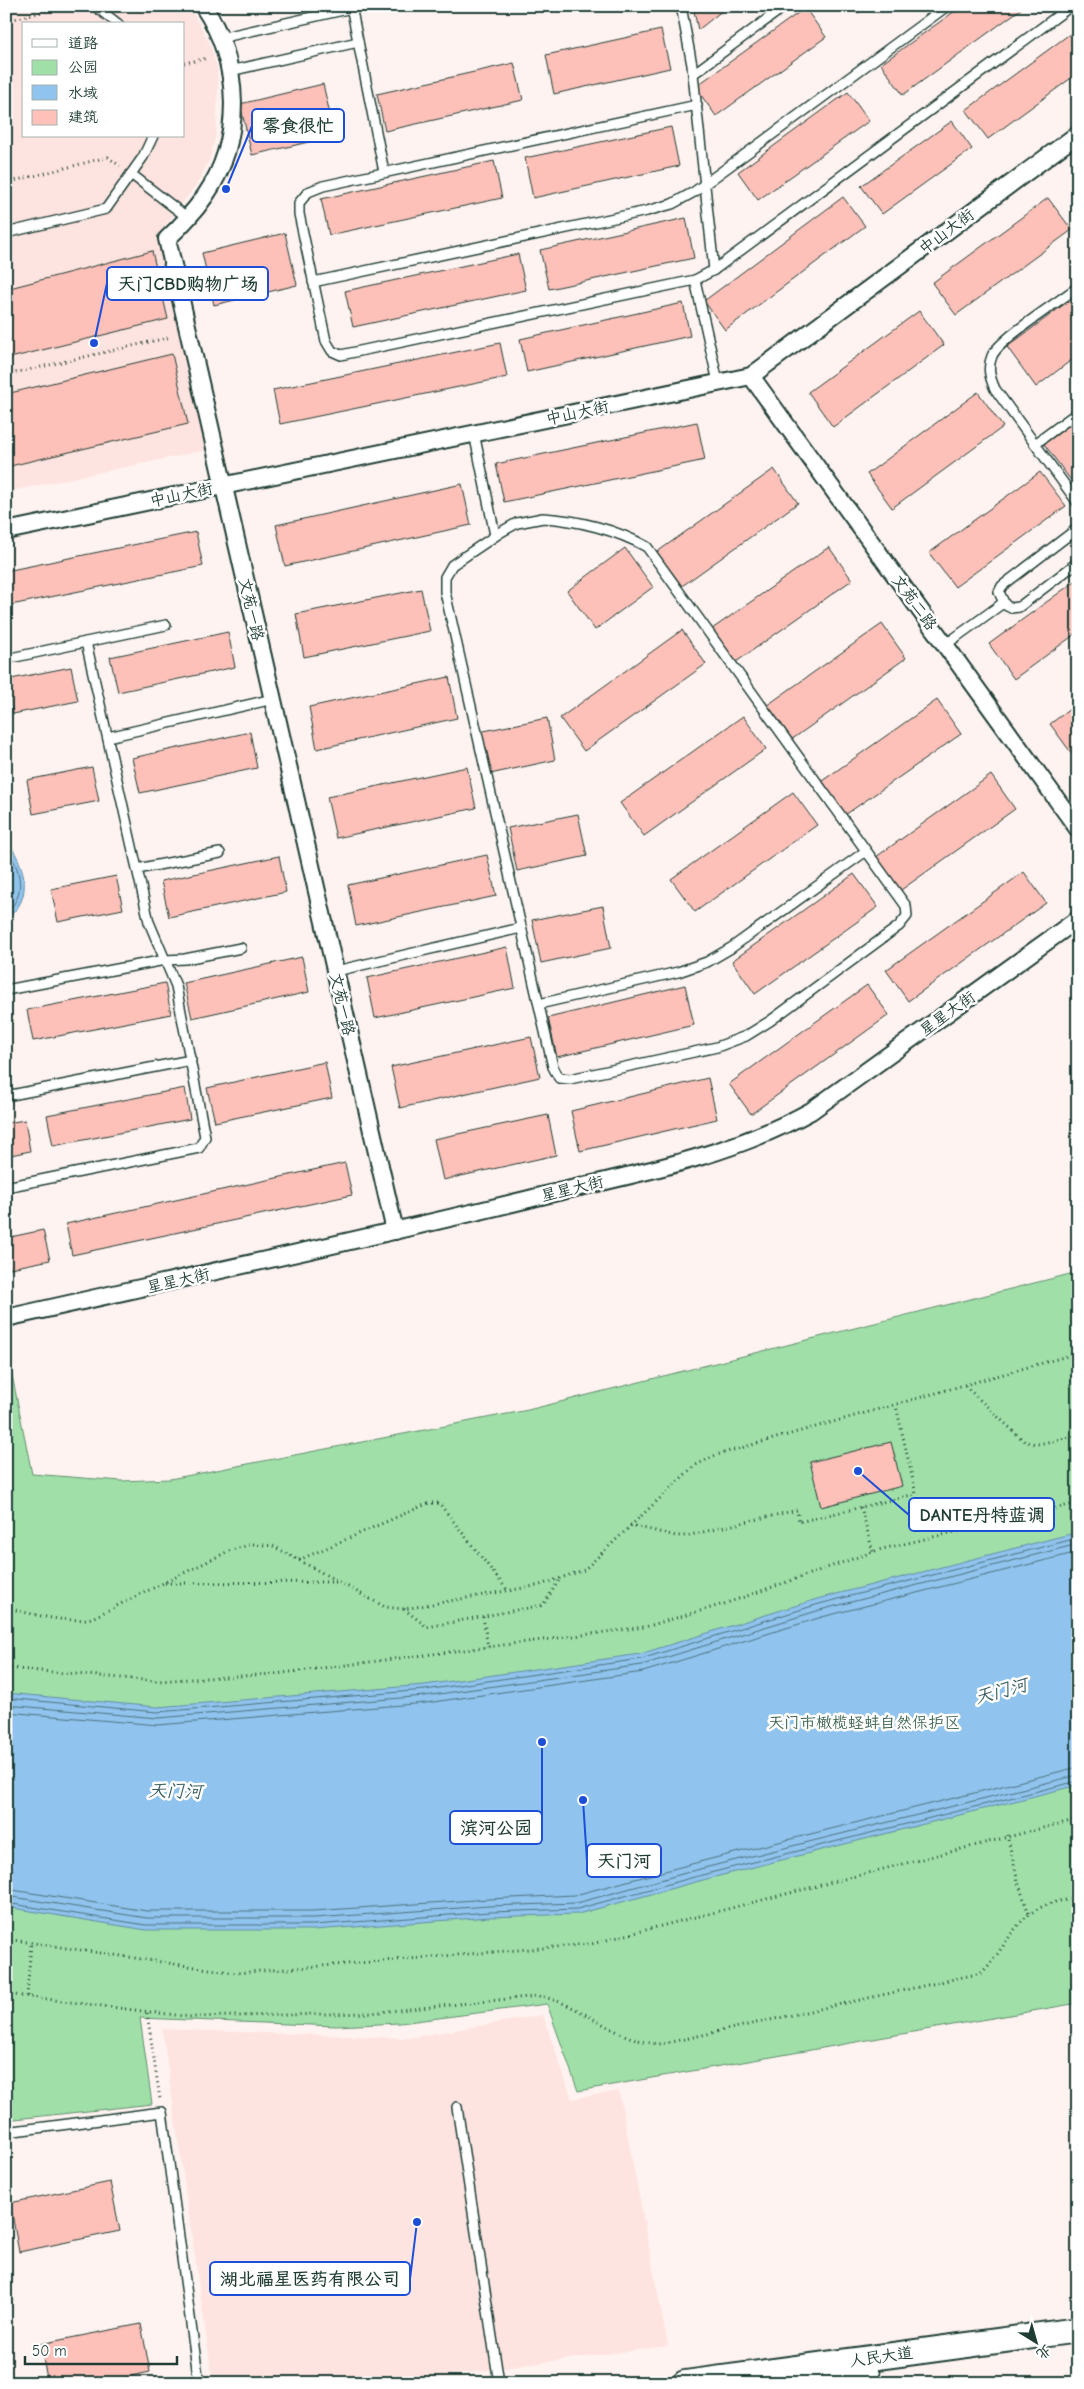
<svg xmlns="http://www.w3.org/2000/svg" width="1084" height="2389" font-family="'Comic Neue','LXGW WenKai TC',sans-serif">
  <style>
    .built { fill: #fee4e0; fill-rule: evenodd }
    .green { fill: #a0e0a8; stroke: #608e6e }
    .water { fill: #90c3ed; stroke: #638da3 }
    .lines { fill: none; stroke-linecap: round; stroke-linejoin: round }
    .shore { stroke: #4c737e; stroke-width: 1 }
    .building { fill: #fdc1b9; stroke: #1f3d34 }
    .service-casing { stroke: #1f3d34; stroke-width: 12 }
    .minor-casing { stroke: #1f3d34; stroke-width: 20 }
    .secondary-casing { stroke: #1f3d34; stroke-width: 28 }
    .path { stroke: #1f3d34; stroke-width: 3; stroke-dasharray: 1 4; stroke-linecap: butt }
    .service { stroke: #fff; stroke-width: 9 }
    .minor { stroke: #fff; stroke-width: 16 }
    .secondary { stroke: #fff; stroke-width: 24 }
    .labels { text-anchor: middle; stroke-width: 5; stroke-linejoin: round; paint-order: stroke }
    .street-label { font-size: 16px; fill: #1f3d34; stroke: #fff }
    .park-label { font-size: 16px; fill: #3f6651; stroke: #fff }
    .water-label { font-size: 18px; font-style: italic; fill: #3b5e62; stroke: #fff }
    .leader { fill: none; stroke: #1d4ed8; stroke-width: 2 }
    .callout-dot { fill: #1d4ed8; stroke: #fff; stroke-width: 2 }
    .callout { fill: #fff; stroke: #1d4ed8; stroke-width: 2 }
    .callout-label { font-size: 18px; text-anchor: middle; font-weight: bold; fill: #1f3d34 }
  </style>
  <rect width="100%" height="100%" fill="#fff3f1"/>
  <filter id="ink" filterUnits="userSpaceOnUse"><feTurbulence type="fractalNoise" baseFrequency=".02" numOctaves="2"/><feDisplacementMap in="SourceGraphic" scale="10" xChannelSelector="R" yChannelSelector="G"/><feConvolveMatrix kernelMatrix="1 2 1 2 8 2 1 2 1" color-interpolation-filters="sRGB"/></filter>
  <g filter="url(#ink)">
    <g class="built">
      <path d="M6,6H188L202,28L211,47L217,67L218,89L216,135L209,161L197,184L158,235L207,450L6,492ZM24,24H184V136H24Z"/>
      <path d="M543,2015L572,2099L619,2091L668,2346L389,2383H213L162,2029L408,2038Z"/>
    </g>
    <path class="green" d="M1078,1272V2003L578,2091L547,2004L400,2023L336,2026L140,2018L152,2104L6,2120V1345L32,1474L122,1481L170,1479L528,1410Z"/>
    <g class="water">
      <path d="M6,839C24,863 36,898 6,919Z"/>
      <path d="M1078,1532V1785L703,1880L578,1914L490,1917L314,1930H146L6,1907V1693L157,1707L424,1685L640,1654L817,1599Z"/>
    </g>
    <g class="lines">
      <g class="shore">
        <path d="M6,848C20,866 28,896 6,912"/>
        <path d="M6,1698L157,1712L425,1690L641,1659L819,1604L1078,1538"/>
        <path d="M6,1705L158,1718L425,1696L642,1665L820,1610L1078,1544"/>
        <path d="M6,1712L158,1725L426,1703L643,1672L822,1617L1078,1552"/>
        <path d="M6,1889L147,1911H313L489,1899L575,1895L699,1862L1078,1767"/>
        <path d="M6,1896L147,1918H314L489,1906L577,1903L700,1869L1078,1775"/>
        <path d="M6,1903L146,1925H314L490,1912L577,1909L702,1875L1078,1781"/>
      </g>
    </g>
    <g class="building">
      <path d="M693,6H728L698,30Z"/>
      <path d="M853,6H867L858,13Z"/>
      <path d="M962,6H1025L903,95L881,64Z"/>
      <path d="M805,8L826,37L716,116L695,87Z"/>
      <path d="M1078,28V73L988,139L966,110Z"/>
      <path d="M661,30L670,68L554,94L546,55Z"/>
      <path d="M514,63L523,100L385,131L377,94Z"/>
      <path d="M323,84L335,136L252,155L240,104Z"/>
      <path d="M848,92L869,121L758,200L738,172Z"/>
      <path d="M952,121L972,149L882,214L861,186Z"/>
      <path d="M671,127L679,166L533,198L525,158Z"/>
      <path d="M494,161L502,198L329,235L321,199Z"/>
      <path d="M843,197L865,226L725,330L704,301Z"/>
      <path d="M1048,198L1072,230L956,315L932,283Z"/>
      <path d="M686,218L694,258L549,289L540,250Z"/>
      <path d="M285,233L297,285L214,305L202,253Z"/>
      <path d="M152,251L168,319L6,359V289Z"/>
      <path d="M518,254L526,290L353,327L345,291Z"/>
      <path d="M1078,294V355L1036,387L1007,347Z"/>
      <path d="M683,303L690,336L527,372L520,339Z"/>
      <path d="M919,311L944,345L833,427L808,392Z"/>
      <path d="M500,343L507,377L280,424L273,390Z"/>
      <path d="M172,354L188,424L6,467V394Z"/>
      <path d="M978,392L1003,427L892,508L867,474Z"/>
      <path d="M1078,419V480L1073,483L1044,444Z"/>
      <path d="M697,422L705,460L504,502L496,464Z"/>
      <path d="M774,469L798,503L682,586L657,552Z"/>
      <path d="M1040,472L1066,506L955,587L929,553Z"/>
      <path d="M462,484L471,525L285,566L276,525Z"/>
      <path d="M196,532L203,566L6,606V571Z"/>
      <path d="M829,547L852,580L736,662L712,629Z"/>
      <path d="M625,548L653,587L595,630L567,591Z"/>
      <path d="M1078,579V632L1014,679L989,644Z"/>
      <path d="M421,589L430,631L304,657L296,614Z"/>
      <path d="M882,624L906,658L791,740L766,706Z"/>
      <path d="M682,630L706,664L584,751L560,718Z"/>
      <path d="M228,632L235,667L118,692L110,657Z"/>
      <path d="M71,667L78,701L13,714L6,680Z"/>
      <path d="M449,677L457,718L317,749L309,707Z"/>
      <path d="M937,700L961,734L845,815L822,781Z"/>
      <path d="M1078,703V756L1075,758L1050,724Z"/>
      <path d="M743,716L766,749L644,836L620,803Z"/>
      <path d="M547,718L555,760L490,774L479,732Z"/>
      <path d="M250,732L257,768L140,793L132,758Z"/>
      <path d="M92,767L99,801L33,814L27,780Z"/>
      <path d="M467,767L476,808L336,838L327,797Z"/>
      <path d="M991,775L1015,809L901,890L876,857Z"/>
      <path d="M793,792L817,825L695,912L671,879Z"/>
      <path d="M578,814L587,856L517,871L508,828Z"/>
      <path d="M487,855L496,896L356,926L348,885Z"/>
      <path d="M279,856L286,892L169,917L161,881Z"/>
      <path d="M1024,872L1046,903L908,1001L886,970Z"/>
      <path d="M854,874L878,907L755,994L732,961Z"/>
      <path d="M116,876L123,909L58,922L51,889Z"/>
      <path d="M603,906L611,948L541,963L532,920Z"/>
      <path d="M507,947L515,988L375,1018L367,978Z"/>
      <path d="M302,957L309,992L192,1018L184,983Z"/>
      <path d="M165,983L171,1014L33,1041L27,1010Z"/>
      <path d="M685,985L694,1025L557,1057L548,1018Z"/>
      <path d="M867,985L889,1015L751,1114L729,1084Z"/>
      <path d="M531,1037L540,1077L400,1108L391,1067Z"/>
      <path d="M325,1062L332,1098L215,1122L207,1088Z"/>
      <path d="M708,1078L717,1119L580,1151L571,1111Z"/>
      <path d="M185,1088L190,1119L53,1146L47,1115Z"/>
      <path d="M548,1115L556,1155L443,1180L434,1139Z"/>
      <path d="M25,1120L30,1151L6,1156V1123Z"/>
      <path d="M345,1163L352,1195L72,1255L66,1224Z"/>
      <path d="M43,1230L50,1260L6,1269V1238Z"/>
      <path d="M891,1442L902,1486L821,1507L810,1462Z"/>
      <path d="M110,2182L120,2231L19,2252L10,2203Z"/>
      <path d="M141,2324L150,2372L99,2383H48L40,2344Z"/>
    </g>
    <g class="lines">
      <defs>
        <g id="service">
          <path d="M95,6L118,24"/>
          <path d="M351,6L384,172"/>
          <path d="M681,6L692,65L714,270"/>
          <path d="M220,38L352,8"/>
          <path d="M230,71L358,42"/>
          <path d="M693,74L785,6"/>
          <path d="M697,105L323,186L308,192L299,203V214L326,341L332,351L341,355L695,280L714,270L1071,6"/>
          <path d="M131,174L188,218"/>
          <path d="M6,233L106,209L143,157L153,136"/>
          <path d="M695,280L718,382"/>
          <path d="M313,282L647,211L672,204L694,192L947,6"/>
          <path d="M1078,287C1061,300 999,339 992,356C987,368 990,378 995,389L1078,503"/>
          <path d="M474,433L495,535"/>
          <path d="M1035,444L1078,412"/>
          <path d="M543,518C578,520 617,530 647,547L906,906L907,916L899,926L770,1021L746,1036L717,1047L570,1079L559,1078L553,1067L445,592V577L452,565L501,532L517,523Z"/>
          <path d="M1078,528L1002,586L999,592L1005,605L1011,608L1019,607L1078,562"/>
          <path d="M945,645L1003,603"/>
          <path d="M6,659L166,625"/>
          <path d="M108,737L273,699"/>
          <path d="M137,869L220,853"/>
          <path d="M336,971L521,928"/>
          <path d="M6,990L165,960L185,959L241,948"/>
          <path d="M539,1004L678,972L707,962L731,948L866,851"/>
          <path d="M6,1096L191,1060"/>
          <path d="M6,1187L199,1148L205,1137L176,986L149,922L86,642"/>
          <path d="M457,2107L499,2383"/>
          <path d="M6,2132L162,2112L199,2383"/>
        </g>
        <g id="minor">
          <path d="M203,6C241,62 244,140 205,196C194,212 181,226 167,239L395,1231"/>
          <path d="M751,376L1078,829"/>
          <path d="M6,531L751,376L1078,134"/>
          <path d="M6,1318C179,1279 352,1242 525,1200C622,1176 723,1160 811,1111L1078,919"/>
        </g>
        <g id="secondary">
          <path d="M685,2383L1078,2330"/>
          <path d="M810,2383L867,2375"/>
        </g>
      </defs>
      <use href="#service" class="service-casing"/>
      <use href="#minor" class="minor-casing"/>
      <use href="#secondary" class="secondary-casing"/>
      <g class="path">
        <path d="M6,21L66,6"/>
        <path d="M184,63L208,58"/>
        <path d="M6,183L108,157L120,166"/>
        <path d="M6,375L171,337"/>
        <path d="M965,1386L1025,1442L1039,1444L1078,1435"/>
        <path d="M861,1507L873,1552"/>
        <path d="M630,1525L676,1536H686L797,1510L799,1522L916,1494L896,1406"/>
        <path d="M299,1560L429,1503H439L508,1591"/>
        <path d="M165,1583L337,1582"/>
        <path d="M6,1608C35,1614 63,1624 92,1618L231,1550L253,1544L273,1546L385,1607L404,1609L540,1585L584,1570L694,1466L716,1455L1078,1353"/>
        <path d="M404,1609L427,1627L543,1605L560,1579"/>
        <path d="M483,1617L488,1647"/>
        <path d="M6,1668L156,1681L275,1674L645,1627L724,1604L878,1550L1078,1503"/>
        <path d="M1007,1835L1019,1885L1029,1914"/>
        <path d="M6,1939L236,1973L591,1944L1078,1819"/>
        <path d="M6,1994L191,2017L370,2013L538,1996C583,2003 616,2043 662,2044L981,1973C1004,1953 1013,1918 1044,1906C1054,1901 1067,1900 1078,1898"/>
        <path d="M27,1996L31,1943"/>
        <path d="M147,2013L160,2099"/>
      </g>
      <use href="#service" class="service"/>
      <use href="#minor" class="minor"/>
      <use href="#secondary" class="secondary"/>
    </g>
  </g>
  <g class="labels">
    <g class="street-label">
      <text transform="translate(946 231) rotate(-37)" y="6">中山大街</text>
      <text transform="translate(577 412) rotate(-12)" y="6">中山大街</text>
      <text transform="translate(181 494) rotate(-12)" y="6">中山大街</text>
      <text transform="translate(915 602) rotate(54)" y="6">文苑二路</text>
      <text transform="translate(252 609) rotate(77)" y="6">文苑一路</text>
      <text transform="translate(343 1004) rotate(77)" y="6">文苑一路</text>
      <text transform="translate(947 1013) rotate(-36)" y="6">星星大街</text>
      <text transform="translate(572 1188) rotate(-14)" y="6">星星大街</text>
      <text transform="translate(178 1280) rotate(-13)" y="6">星星大街</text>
      <text transform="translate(881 2356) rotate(-8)" y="6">人民大道</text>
    </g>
    <g class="park-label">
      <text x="864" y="1728">天门市橄榄蛏蚌自然保护区</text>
    </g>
    <g class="water-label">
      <text transform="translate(1001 1691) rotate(-15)" y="6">天门河</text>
      <text transform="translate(175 1791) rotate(1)" y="6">天门河</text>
    </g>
  </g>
  <path class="leader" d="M226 189L252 126M94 343L107 283M858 1471L909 1515M542 1742L542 1828M583 1800L587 1861M417 2222L410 2279"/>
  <g class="callout-dot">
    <circle cx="226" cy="189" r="5"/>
    <circle cx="94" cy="343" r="5"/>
    <circle cx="858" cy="1471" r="5"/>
    <circle cx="542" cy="1742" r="5"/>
    <circle cx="583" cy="1800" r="5"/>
    <circle cx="417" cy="2222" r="5"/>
  </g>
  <g class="callout">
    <rect x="252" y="109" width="92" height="33" rx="5"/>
    <rect x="107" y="267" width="161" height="33" rx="5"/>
    <rect x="909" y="1498" width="145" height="33" rx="5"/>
    <rect x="450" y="1811" width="92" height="33" rx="5"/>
    <rect x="587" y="1844" width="74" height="33" rx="5"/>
    <rect x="210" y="2262" width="200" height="33" rx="5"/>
  </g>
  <g class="callout-label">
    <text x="298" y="132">零食很忙</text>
    <text x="188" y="290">天门CBD购物广场</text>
    <text x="982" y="1521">DANTE丹特蓝调</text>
    <text x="496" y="1834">滨河公园</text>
    <text x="624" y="1867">天门河</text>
    <text x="310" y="2285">湖北福星医药有限公司</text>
  </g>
  <rect width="1084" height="2389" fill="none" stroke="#fff" stroke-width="25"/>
  <rect x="12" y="12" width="1059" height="2364" fill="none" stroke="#1f3d34" stroke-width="2" filter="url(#ink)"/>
  <rect x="22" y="22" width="162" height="115" fill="#ffffff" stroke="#a5b1ae"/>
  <rect x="32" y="39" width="25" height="8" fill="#ffffff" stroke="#a5b1ae"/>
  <text x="68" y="48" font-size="15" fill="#1f3d34">道路</text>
  <rect x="32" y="60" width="25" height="15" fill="#a0e0a8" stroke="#a5b1ae"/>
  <text x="68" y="72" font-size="15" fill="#1f3d34">公园</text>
  <rect x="32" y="85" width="25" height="15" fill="#90c3ed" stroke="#a5b1ae"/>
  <text x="68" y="98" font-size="15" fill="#1f3d34">水域</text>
  <rect x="32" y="110" width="25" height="15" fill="#fdc1b9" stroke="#a5b1ae"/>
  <text x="68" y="122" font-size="15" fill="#1f3d34">建筑</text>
  <g transform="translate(1036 2342) rotate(143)" stroke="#ffffff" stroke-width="4" paint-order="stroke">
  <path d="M0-4L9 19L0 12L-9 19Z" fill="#1f3d34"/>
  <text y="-8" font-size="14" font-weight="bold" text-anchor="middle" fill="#1f3d34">北</text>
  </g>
  <path d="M25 2356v8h152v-8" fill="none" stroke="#1f3d34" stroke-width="2.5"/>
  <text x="32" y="2356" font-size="15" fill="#1f3d34" stroke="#ffffff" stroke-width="4" paint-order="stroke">50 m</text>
</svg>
